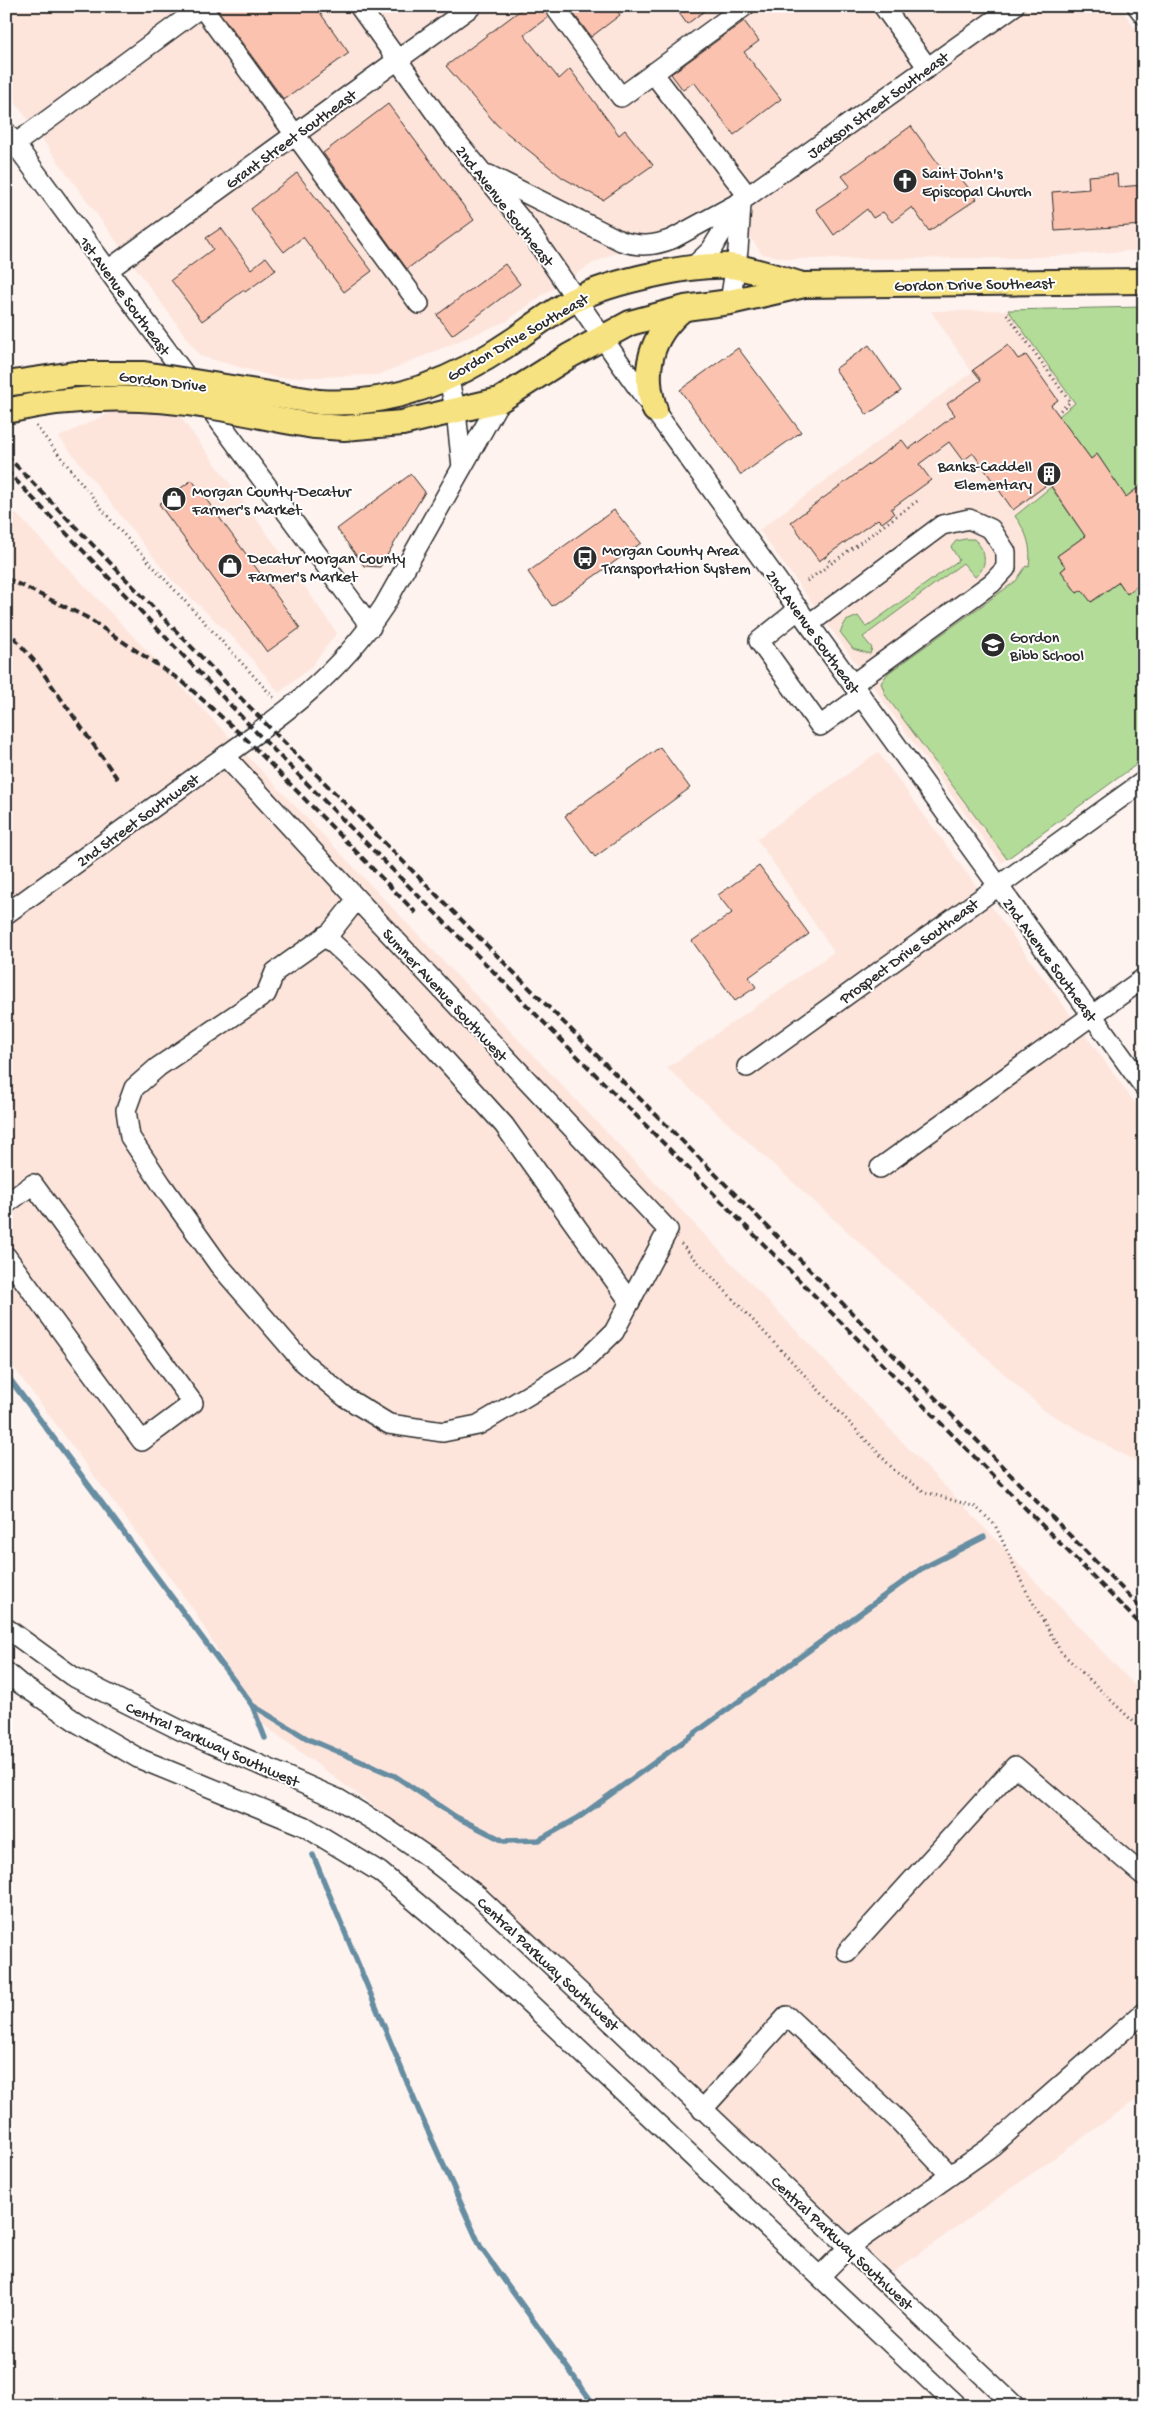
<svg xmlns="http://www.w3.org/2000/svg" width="1150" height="2412" font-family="'Gochi Hand',sans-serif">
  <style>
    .built { fill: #fde5dc }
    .green { fill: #b3dc98; stroke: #6f8462 }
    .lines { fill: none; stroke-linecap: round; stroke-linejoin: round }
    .stream { stroke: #668da1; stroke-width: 5.5 }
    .building { fill: #fbc3af; stroke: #2b2b2b }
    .minor-casing { stroke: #2b2b2b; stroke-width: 22 }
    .major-casing { stroke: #2b2b2b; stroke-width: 28 }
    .path { stroke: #2b2b2b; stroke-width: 3; stroke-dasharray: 1 4; stroke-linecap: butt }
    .minor { stroke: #fff; stroke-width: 19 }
    .major { stroke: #f7e281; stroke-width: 24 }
    .rail { stroke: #2b2b2b; stroke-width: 4; stroke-dasharray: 8 4; stroke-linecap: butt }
    .major-bridge-casing { stroke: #2b2b2b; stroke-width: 28; stroke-linecap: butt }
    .major-bridge { stroke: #f7e281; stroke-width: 24 }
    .labels { text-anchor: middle; stroke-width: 4; stroke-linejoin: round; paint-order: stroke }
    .street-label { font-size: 16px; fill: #2b2b2b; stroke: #fff }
    .poi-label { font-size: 16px; fill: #2b2b2b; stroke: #fff; text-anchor: start }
  </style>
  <rect width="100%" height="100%" fill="#fef3ef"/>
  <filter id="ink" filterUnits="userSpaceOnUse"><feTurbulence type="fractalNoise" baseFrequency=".02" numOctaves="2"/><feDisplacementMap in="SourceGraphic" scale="10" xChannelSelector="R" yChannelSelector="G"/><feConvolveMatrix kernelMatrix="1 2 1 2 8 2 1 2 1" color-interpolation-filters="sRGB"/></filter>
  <g filter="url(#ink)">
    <g class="built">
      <path d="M6,6H1119L1144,40V250L1024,258L789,259L762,254L722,198L688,218L592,264L544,294L507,321L378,375L278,378L200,356L6,90Z"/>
      <path d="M1144,307V759L1001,863L759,530L972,372L931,311L1130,309Z"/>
      <path d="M160,389L279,550L337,633L311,667L279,693L239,643L170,578L59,437Z"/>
      <path d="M6,503L1144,1695V2094L892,2273L487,1890L261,1723L193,1609L6,1357Z"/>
      <path d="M878,752L1144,1115V1466L1045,1411L667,1068L834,952L757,839Z"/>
    </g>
    <g class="green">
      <path d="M1144,307V483L1134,491L1142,502L1133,508L1097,454L1091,459L1059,416L1075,403L1008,310Z"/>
      <path d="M1051,487L1085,536L1057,556L1066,567L1061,571L1077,593L1082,590L1092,602L1119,582L1127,594L1142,582L1144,585V759L1007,859L886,696L881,683L888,673L1016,581L1026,566L1029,567C1032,546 1027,533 1015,516Z"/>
      <path d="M965,539H974C986,550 989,566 975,577L963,563L863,637L872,648L870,654L853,649L840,632L846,621L858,616L866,627L959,560L951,547L956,541Z"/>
    </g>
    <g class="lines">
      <g class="stream">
        <path d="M6,1374L252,1705L265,1738"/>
        <path d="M252,1705L308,1739L395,1776L456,1817L504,1841L539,1840L578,1818L921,1569L984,1537"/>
        <path d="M313,1855L419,2111L481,2248L595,2406"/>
      </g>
    </g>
    <g class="building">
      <path d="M215,6H315L349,53L284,100Z"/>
      <path d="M526,6H543L548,17L524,35L559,79L570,69L619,135L625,130L653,165L603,200L563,178L497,125L446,66Z"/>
      <path d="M568,6H614L620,15L591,37Z"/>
      <path d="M674,6H711L687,24Z"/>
      <path d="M744,21L759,41L744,52L781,99L734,135L694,82L683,90L671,74Z"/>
      <path d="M388,104L474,220L407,269L323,153Z"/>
      <path d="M911,126L943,170L957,173L977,199L929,231L912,207L892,222L883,212L873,218L867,209L834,235L816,209L850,186L842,176Z"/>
      <path d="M297,173L372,271L344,292L303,237L284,252L251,209Z"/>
      <path d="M1117,174L1118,187L1144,185V225L1055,231L1052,192L1089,189L1088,176Z"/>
      <path d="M221,228L251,269L266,257L276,270L245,292L244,290L202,321L171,280L213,249L206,238Z"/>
      <path d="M505,264L520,284L452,335L437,315Z"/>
      <path d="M869,345L901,391L867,415L835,369Z"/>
      <path d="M1008,345L1018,359L1026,355L1058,400L1051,405L1091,459L1097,454L1126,497L1144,483V581L1127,594L1119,582L1091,602L1082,590L1077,593L1061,571L1066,567L1057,556L1085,536L1049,483L1013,510L973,453L963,461L949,442L919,464L931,480L891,509L894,514L882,523L878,519L819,561L791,522L902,440L909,449L955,415L947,404L981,380L973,370Z"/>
      <path d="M738,348L801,432L741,475L680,390Z"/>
      <path d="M411,474L425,492L380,567L364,566L337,529Z"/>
      <path d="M192,480L300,628L267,652L159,504Z"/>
      <path d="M614,510L641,543L552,606L528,572Z"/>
      <path d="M660,747L690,788L595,857L565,816Z"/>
      <path d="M759,866L809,934L749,977L756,987L735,1001L692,941L732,913L718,895Z"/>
    </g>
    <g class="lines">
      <defs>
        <g id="minor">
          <path d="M201,6L419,304"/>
          <path d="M359,6L449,132L524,223L620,363L1144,1087"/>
          <path d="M554,6L621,97L745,6"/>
          <path d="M883,6L928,68"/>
          <path d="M1137,6L1144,15"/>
          <path d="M653,73L748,196"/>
          <path d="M6,132L371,627"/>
          <path d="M15,144L201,7"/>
          <path d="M489,175L621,241C639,247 654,246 672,239L740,202"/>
          <path d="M693,267L711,250L741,201L1014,6"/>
          <path d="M108,270L472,6"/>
          <path d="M730,302L738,250L741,205"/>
          <path d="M448,376L456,412L462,467"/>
          <path d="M799,609L759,641L820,726L861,696"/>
          <path d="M809,624L942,525L969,519L991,529L1006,552V568L992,583L853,684"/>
          <path d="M225,756L357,899L668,1230L614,1332L581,1364L478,1425L443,1432L389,1424L345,1397L302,1361L219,1265L162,1185L130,1137L126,1110L134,1088L158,1067L266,994L275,972L331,932L357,899"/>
          <path d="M6,914C69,869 131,823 194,778C268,725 333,684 384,606L500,400"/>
          <path d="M325,936L371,978L504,1125L630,1302"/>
          <path d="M747,1067L1144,781"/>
          <path d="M880,1168L1144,978"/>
          <path d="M6,1204L33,1184L193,1403L142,1441L6,1256"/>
          <path d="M6,1628L72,1676L180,1730L338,1799L386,1828L432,1860L478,1896L583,1995L1015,2406"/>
          <path d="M6,1672L19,1683L78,1723L138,1758L304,1826L380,1872L473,1950L957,2406"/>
          <path d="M847,1952L1015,1766L1144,1876"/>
          <path d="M702,2110L787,2016L899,2121L950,2175"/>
          <path d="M820,2276L849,2247L992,2146L1144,2012"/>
        </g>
        <g id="major">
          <path d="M319,402C391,407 456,380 514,340C534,326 553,311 574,300C610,282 698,261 737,267C758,271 779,278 799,284"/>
          <path d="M655,410C641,371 651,335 683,309"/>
          <path d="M315,426L344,428L402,423L500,400L569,356L630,323L685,308L730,302L804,285L1144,281"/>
        </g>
      </defs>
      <use href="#minor" class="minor-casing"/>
      <use href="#major" class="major-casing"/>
      <g class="path">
        <path d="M1007,314L1070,402L1057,413"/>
        <path d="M36,426L114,524L274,698"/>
        <path d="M825,557L832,563"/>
        <path d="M807,581L920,499"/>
        <path d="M681,1244L896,1472L925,1492L976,1507L995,1525L1023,1585L1061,1652L1144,1732"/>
      </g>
      <use href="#minor" class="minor"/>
      <use href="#major" class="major"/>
      <g class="rail">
        <path d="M6,455L267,725L756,1215L1144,1611"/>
        <path d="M6,470L257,733L1144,1628"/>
        <path d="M6,578L86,617L183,682L247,740L416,913"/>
        <path d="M6,628L36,663L119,781"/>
      </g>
      <defs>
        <g id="major-bridge">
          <path d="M6,384L74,374H144L319,402"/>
          <path d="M6,411C72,396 140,395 207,406C243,411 279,421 315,426"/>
        </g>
      </defs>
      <use href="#major-bridge" class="major-bridge-casing"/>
      <use href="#major-bridge" class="major-bridge"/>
    </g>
  </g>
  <defs>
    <symbol id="church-disc" viewBox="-11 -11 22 22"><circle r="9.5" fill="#2b2b2b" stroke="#fff"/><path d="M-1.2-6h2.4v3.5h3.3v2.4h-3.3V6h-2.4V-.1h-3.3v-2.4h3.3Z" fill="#fff"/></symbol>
    <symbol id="building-disc" viewBox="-11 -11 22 22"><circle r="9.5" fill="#2b2b2b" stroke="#fff"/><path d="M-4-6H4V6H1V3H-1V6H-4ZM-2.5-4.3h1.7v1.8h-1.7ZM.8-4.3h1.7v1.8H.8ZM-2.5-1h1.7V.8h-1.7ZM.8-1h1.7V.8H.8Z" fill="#fff"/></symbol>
    <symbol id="shop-disc" viewBox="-11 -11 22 22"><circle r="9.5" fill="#2b2b2b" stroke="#fff"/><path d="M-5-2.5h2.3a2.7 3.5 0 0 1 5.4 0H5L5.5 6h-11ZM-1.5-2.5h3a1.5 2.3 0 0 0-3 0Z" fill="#fff"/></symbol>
    <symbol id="bus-disc" viewBox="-11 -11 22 22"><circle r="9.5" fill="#2b2b2b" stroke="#fff"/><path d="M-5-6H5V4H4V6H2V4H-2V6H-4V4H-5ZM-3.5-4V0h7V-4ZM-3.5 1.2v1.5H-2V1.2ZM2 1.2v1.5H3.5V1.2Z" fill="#fff"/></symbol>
    <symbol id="school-disc" viewBox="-11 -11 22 22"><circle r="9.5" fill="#2b2b2b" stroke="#fff"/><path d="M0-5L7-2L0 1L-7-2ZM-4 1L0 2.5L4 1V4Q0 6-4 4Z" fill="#fff"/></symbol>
  </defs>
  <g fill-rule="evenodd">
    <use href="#church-disc" x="891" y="167" width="28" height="28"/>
    <use href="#building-disc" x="1035" y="460" width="28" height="28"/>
    <use href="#shop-disc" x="160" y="485" width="28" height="28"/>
    <use href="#bus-disc" x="571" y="544" width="28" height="28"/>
    <use href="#shop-disc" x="216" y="552" width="28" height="28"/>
    <use href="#school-disc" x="979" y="631" width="28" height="28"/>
  </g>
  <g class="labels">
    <g class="street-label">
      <text transform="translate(877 104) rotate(-36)" y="6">Jackson Street Southeast</text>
      <text transform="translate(290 138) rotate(-36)" y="6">Grant Street Southeast</text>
      <text transform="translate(506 205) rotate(52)" y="6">2nd Avenue Southeast</text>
      <text transform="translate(974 283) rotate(-1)" y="6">Gordon Drive Southeast</text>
      <text transform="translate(126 295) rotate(54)" y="6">1st Avenue Southeast</text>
      <text transform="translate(517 336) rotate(-30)" y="6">Gordon Drive Southeast</text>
      <text transform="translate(163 380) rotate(7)" y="6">Gordon Drive</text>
      <text transform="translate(814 631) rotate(54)" y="6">2nd Avenue Southeast</text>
      <text transform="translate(137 819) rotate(-36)" y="6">2nd Street Southwest</text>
      <text transform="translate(908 950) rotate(-36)" y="6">Prospect Drive Southeast</text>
      <text transform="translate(1051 959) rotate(54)" y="6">2nd Avenue Southeast</text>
      <text transform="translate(446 994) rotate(47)" y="6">Sumner Avenue Southwest</text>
      <text transform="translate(213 1743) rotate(24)" y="6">Central Parkway Southwest</text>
      <text transform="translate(549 1963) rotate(43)" y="6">Central Parkway Southwest</text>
      <text transform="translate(843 2242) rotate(43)" y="6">Central Parkway Southwest</text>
    </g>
    <g class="poi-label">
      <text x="922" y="178">Saint John's<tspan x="922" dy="18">Episcopal Church</tspan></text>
      <text x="1032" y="471" text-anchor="end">Banks-Caddell<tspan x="1032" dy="18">Elementary</tspan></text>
      <text x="192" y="496">Morgan County-Decatur<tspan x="192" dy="18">Farmer's Market</tspan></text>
      <text x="602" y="555">Morgan County Area<tspan x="602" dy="18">Transportation System</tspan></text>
      <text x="248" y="563">Decatur Morgan County<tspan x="248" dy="18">Farmer's Market</tspan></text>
      <text x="1010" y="642">Gordon<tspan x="1010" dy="18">Bibb School</tspan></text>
    </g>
  </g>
  <rect width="1150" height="2412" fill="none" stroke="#fff" stroke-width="25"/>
  <rect x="12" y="12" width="1125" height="2387" fill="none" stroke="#2b2b2b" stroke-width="2" filter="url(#ink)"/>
</svg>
